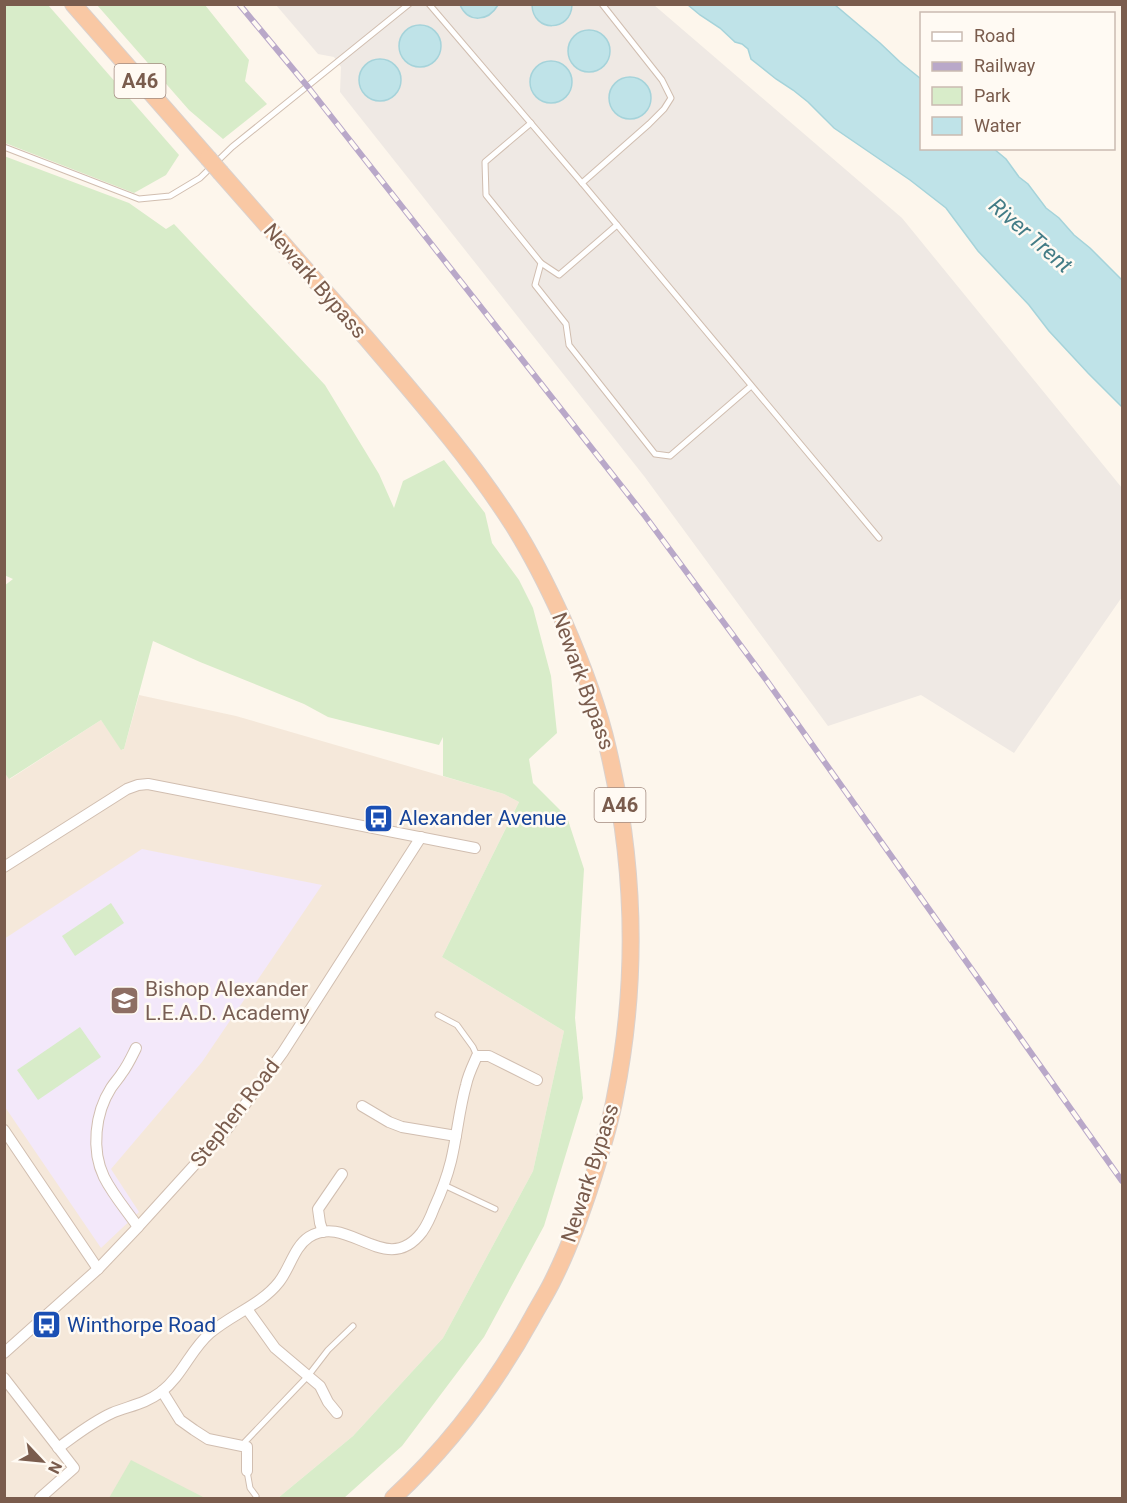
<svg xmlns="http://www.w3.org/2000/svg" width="1127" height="1503" font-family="Roboto,sans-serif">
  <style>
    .residential { fill: #f5e8da }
    .industrial { fill: #efe9e4 }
    .education { fill: #f3e8fa }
    .green { fill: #d8ecc9 }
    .water { fill: #bfe3e8; stroke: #a5d3da; stroke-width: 1.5 }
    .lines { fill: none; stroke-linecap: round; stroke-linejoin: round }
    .service-casing { stroke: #d1beb0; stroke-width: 7 }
    .minor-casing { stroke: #d1beb0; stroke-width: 12 }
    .trunk-casing { stroke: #dad1cd; stroke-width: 18 }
    .service { stroke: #fff; stroke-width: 5 }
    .minor { stroke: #fff; stroke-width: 10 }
    .trunk { stroke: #f9c8a4; stroke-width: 16 }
    .rail-casing { stroke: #b9a8c9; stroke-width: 6 }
    .rail { stroke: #fffaf3; stroke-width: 4; stroke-dasharray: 11; stroke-linecap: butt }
    .trunk-bridge-casing { stroke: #dad1cd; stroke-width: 18; stroke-linecap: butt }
    .trunk-bridge { stroke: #f9c8a4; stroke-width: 16 }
    .labels { text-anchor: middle; stroke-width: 5; stroke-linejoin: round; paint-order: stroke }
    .shield { fill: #fffaf3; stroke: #a28b7f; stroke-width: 1.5 }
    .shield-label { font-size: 20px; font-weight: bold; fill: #7a5c4d }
    .street-label { font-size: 21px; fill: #7a5c4d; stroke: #fffaf3 }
    .transit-label { font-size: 21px; fill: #164399; stroke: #fffaf3; text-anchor: start }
    .education-label { font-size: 21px; fill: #785e54; stroke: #fffaf3; text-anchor: start }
    .water-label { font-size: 22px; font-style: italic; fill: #437c86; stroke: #fffaf3 }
  </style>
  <rect width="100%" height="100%" fill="#fdf6ec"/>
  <path class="residential" d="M139,695L236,716L504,794L519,802L442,957L564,1031L533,1171L443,1338L353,1436L278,1498H5L4,772L10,779L101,720L122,750L124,749Z"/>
  <path class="industrial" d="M276,5H654L902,218L1122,488V597L1014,753L921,695L828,726L644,476L340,92L341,67L334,57L318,54Z"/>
  <path class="education" d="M142,849L322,885L202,1062L111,1169L139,1212L101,1248L5,1107L4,939Z"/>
  <g class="green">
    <path d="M4,5H48L179,155L166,175L134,193L5,143Z"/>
    <path d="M97,5H205L249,60L245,81L267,104L223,139L189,110Z"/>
    <path d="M4,156L129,203L166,229L174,224L325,385L379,474L394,508L403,481L444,460L485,513L492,543L519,580L533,608L551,676L557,733L529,759L533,783L567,817L584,869L575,1018L583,1098L544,1226L484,1337L402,1446L344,1498H278L353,1436L443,1338L533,1171L564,1031L442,957L519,802L504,794L443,776V737L439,745L328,717L304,704L200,662L153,641L124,749L121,750L101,720L9,779L4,772V586L13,579L4,575Z"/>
    <path d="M111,903L124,923L75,956L62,936Z"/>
    <path d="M80,1027L101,1057L38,1100L17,1070Z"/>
    <path d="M131,1460L205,1498H109Z"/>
  </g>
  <g class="water">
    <path d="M460,5H498C488,22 468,23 460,5Z"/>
    <path d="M532,5H572C571,32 533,33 532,5Z"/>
    <path d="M688,5H835L880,43L900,62L921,79L922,148L994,149L1006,159L1019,177L1028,184L1046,208L1059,218L1074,235L1090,248L1122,280V407L1088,373L1049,331L1029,305L978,251L946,208L910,180L834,128L808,102L793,90L776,79L751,59L748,49L742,44L735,42L720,28L700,15Z"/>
    <circle cx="420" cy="46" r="21"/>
    <circle cx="589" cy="51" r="21"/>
    <circle cx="380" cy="80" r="21"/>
    <circle cx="551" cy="82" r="21"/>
    <circle cx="630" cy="98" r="21"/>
  </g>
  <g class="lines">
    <defs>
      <g id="service">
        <path d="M429,4L582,183L879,538"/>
        <path d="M531,123L485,162L486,195L541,263L535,285L566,324L569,345L655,454L670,456L751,386"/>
        <path d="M4,147L139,199L170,196L200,178L232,147L409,4"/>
        <path d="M582,183L649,124L664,109L671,98L662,80L602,4"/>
        <path d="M541,263L559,275L617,225"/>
        <path d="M438,1015L457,1025L473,1047L477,1056"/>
        <path d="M444,1185L495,1209"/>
        <path d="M242,1445L308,1376L328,1350L353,1326"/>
        <path d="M247,1471L250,1488L256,1496"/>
      </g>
      <g id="minor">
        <path d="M4,867L127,789L138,785L148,784L475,848"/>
        <path d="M136,1048C132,1056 128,1065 122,1073C119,1078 115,1082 111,1088C95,1113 91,1150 104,1177C113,1195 127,1211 138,1227"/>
        <path d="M362,1106L389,1122L402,1127L456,1136"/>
        <path d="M4,1130L98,1269"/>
        <path d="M323,1232L320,1223L318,1209L342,1174"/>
        <path d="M247,1309L275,1348L320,1386L328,1402L337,1413"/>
        <path d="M4,1353L98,1269L138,1227L228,1128L283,1052L421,837"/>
        <path d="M4,1378L74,1468L40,1498"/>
        <path d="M162,1391L180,1420L194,1430L208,1439L247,1447V1471"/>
        <path d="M58,1448C76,1435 92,1422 112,1413C129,1406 145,1404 161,1392C182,1376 191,1349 210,1333C232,1314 261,1305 279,1282C290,1268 294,1247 309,1237C348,1212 386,1279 422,1232C427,1225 431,1216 434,1208C441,1193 447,1177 451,1161C457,1136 459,1110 466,1085C468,1075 473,1065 477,1056H489L537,1080"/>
      </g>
      <g id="trunk">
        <path d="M73,4L208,158"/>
        <path d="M221,173C269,228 318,284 367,339C418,399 471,459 513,525C532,555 548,587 563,620C581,661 598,705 608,749C635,863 638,982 615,1097C610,1125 601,1152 593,1178C582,1212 570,1246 554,1278C548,1291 539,1305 532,1318C495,1385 449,1446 393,1498"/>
      </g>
    </defs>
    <use href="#service" class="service-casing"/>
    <use href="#minor" class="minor-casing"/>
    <use href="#trunk" class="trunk-casing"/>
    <use href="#service" class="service"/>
    <use href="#minor" class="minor"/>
    <use href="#trunk" class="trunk"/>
    <defs>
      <path id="rail" d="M239,4L308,87L645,516L767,681L1122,1181"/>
    </defs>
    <use href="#rail" class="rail-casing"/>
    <use href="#rail" class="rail"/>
    <defs>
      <path id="trunk-bridge" d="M208,158L221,173"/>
    </defs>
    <use href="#trunk-bridge" class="trunk-bridge-casing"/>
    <use href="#trunk-bridge" class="trunk-bridge"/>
  </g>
  <defs>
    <symbol id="bus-square" viewBox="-11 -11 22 22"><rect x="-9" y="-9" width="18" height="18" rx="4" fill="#1a4fb4" stroke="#fffaf3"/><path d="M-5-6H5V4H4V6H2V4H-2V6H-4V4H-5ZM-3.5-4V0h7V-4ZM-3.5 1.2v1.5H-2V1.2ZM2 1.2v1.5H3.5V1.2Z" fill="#fff"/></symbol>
    <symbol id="school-square" viewBox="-11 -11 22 22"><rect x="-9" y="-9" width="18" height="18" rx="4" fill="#8d6e63" stroke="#fffaf3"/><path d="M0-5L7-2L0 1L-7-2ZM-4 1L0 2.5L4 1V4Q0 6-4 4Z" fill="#fff"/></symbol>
  </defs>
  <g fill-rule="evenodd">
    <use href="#bus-square" x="362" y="802" width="33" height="33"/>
    <use href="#school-square" x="108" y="984" width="33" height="33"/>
    <use href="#bus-square" x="30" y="1308" width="33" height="33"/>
  </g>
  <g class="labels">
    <g class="shield">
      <rect x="114.5" y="64" width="51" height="34" rx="4.5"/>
      <rect x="594.5" y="788" width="51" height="34" rx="4.5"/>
    </g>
    <g class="shield-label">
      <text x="140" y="88">A46</text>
      <text x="620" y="812">A46</text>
    </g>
    <g class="street-label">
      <text transform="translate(315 281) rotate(49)" y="7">Newark Bypass</text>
      <text transform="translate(583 681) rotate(70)" y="7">Newark Bypass</text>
      <text transform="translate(235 1113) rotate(-52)" y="7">Stephen Road</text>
      <text transform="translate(590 1173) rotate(-72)" y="7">Newark Bypass</text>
    </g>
    <g class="transit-label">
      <text x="399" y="825">Alexander Avenue</text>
      <text x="67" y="1332">Winthorpe Road</text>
    </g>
    <g class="education-label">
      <text x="145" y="996">Bishop Alexander<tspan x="145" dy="24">L.E.A.D. Academy</tspan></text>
    </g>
    <g class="water-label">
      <text transform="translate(1031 235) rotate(41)" y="8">River Trent</text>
    </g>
  </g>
  <rect width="1127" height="1503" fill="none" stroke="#7a5c4d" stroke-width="12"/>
  <rect x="920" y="12" width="195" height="138" fill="#fffaf3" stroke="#cabbb1" stroke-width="1.5"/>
  <rect x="932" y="32" width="30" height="9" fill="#ffffff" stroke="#cabbb1" stroke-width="1.5"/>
  <text x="974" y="42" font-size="18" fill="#7a5c4d">Road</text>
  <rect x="932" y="62" width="30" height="9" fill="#b9a8c9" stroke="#cabbb1" stroke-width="1.5"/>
  <text x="974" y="72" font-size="18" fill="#7a5c4d">Railway</text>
  <rect x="932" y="87" width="30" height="18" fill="#d8ecc9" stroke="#cabbb1" stroke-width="1.5"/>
  <text x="974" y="102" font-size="18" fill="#7a5c4d">Park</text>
  <rect x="932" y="117" width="30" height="18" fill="#bfe3e8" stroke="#cabbb1" stroke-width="1.5"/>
  <text x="974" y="132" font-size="18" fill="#7a5c4d">Water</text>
  <g transform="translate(42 1461) rotate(116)" stroke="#fffaf3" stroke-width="4.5" paint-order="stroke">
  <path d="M0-4.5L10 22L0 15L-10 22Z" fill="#7a5c4d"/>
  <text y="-9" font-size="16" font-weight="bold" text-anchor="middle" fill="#7a5c4d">N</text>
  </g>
</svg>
